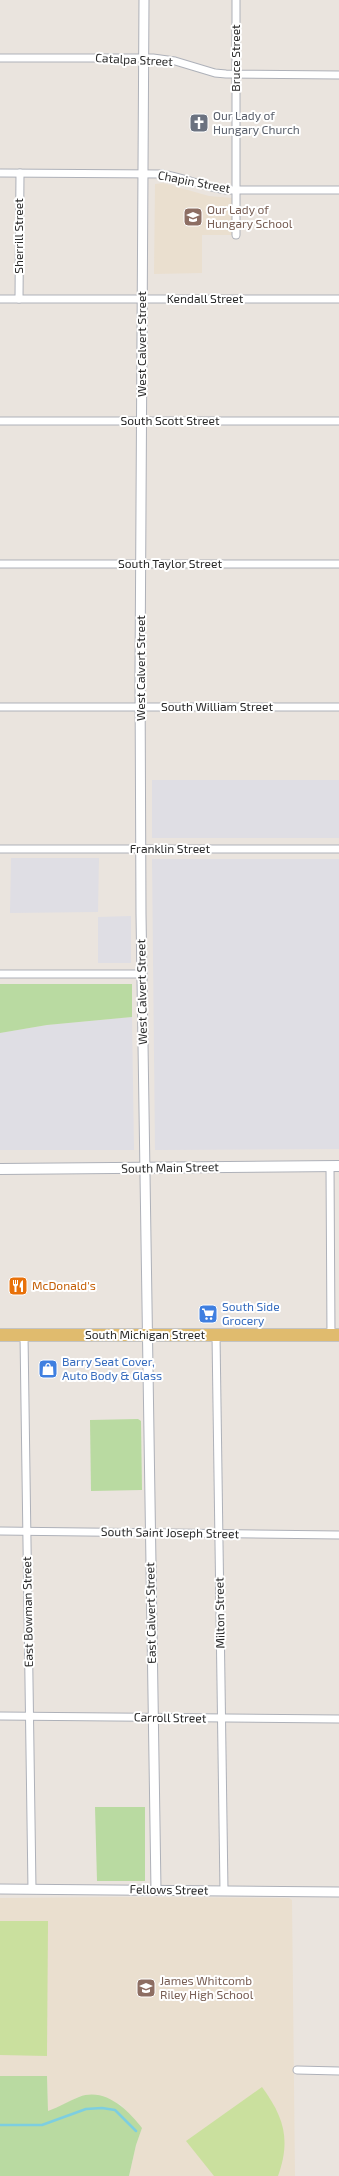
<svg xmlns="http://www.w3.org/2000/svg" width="339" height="2176" font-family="'Exo 2',sans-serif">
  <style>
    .industrial { fill: #dfdee4 }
    .education { fill: #eadfcf }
    .green { fill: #b9daa1 }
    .pitch { fill: #cae09e }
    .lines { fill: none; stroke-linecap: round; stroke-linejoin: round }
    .stream { stroke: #7dcee0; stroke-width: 2.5 }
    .minor-casing { stroke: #aeb1b9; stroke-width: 9 }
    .tertiary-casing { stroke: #aeb1b9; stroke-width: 11 }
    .secondary-casing { stroke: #aeb1b9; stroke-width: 12 }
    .primary-casing { stroke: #c3c3c3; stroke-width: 14 }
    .minor { stroke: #fff; stroke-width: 7 }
    .tertiary { stroke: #fff; stroke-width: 9 }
    .secondary { stroke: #fff; stroke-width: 10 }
    .primary { stroke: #e0bb6e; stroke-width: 12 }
    .labels { text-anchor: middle; stroke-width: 4; stroke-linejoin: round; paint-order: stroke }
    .street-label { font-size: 12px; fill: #2a2a2a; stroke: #fff }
    .worship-label { font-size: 12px; fill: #5b616d; stroke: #fff; text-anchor: start }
    .education-label { font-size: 12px; fill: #785e54; stroke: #fff; text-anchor: start }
    .food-label { font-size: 12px; fill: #c56008; stroke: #fff; text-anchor: start }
    .shop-label { font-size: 12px; fill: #366cbe; stroke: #fff; text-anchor: start }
  </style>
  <rect width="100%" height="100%" fill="#eae4de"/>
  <g class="industrial">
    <rect x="152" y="780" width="187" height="58"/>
    <path d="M11,858H99L98,912L10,913Z"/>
    <path d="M152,859H339V1149L155,1150Z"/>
    <path d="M131,916V963H98V917Z"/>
    <path d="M132,1017L134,1150H0V1033L47,1025Z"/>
  </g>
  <g class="education">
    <path d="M163,183L209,196L233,198L232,235H202V273L154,274L155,184Z"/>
    <path d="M114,1897L289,1898L292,1900L295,2176H129L136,2145L142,2128L120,2104L81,2096L48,2112L47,2076H0V1898Z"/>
  </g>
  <g class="green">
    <path d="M0,984H132V1017L47,1025L0,1033Z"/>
    <path d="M138,1419L141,1421L142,1490L91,1491L90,1420Z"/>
    <path d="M95,1807H145V1881H97Z"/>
    <path d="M0,2076H47L48,2111C59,2107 69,2101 79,2097C105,2087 128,2110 142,2128L136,2145L129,2176H0Z"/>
  </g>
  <g class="pitch">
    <path d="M0,1921H48L47,2056L0,2055Z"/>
    <path d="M262,2087C284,2117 291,2140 278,2176H214L186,2141Z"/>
  </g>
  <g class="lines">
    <path class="stream" d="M0,2125H42L86,2109L102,2108L115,2110L136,2131"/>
    <defs>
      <g id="minor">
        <path d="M0,58H153L175,61L215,73L226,74L339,75"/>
        <path d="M0,173L161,174C183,177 204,187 226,190H339"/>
        <path d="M236,235V0"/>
        <path d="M0,299H339"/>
        <path d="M19,299L20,173"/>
        <path d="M0,421H339"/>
        <path d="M0,564H339"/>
        <path d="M0,707H339"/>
        <path d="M0,849H339"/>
        <path d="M0,974H142"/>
        <path d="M330,1166L331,1335"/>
        <path d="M24,1335L32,1889"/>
        <path d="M216,1335L224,1891"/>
        <path d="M0,1531L339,1535"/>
        <path d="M0,1716L339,1719"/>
        <path d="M297,2070L339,2071"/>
      </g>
      <g id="tertiary">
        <path d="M144,0L140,674L141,914L156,1890"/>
        <path d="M0,1889L339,1892"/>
      </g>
      <path id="secondary" d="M0,1169L339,1166"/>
      <path id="primary" d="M0,1335H339"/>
    </defs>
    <use href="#minor" class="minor-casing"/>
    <use href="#tertiary" class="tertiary-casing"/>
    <use href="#secondary" class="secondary-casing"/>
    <use href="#primary" class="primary-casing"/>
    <use href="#minor" class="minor"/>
    <use href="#tertiary" class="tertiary"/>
    <use href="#secondary" class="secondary"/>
    <use href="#primary" class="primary"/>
  </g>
  <defs>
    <symbol id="church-square" viewBox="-11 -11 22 22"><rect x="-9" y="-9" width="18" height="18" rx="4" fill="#6b7280" stroke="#fff"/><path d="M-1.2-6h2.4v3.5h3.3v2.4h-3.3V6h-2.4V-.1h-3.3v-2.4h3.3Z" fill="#fff"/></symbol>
    <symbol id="school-square" viewBox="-11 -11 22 22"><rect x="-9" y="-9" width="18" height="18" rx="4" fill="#8d6e63" stroke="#fff"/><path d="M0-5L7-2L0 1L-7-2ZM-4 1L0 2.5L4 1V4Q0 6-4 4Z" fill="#fff"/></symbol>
    <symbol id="restaurant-square" viewBox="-11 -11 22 22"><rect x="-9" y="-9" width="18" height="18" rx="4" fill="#e8710a" stroke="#fff"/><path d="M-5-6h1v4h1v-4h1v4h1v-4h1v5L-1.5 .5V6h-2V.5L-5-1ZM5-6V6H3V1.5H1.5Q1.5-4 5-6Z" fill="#fff"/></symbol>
    <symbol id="supermarket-square" viewBox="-11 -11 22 22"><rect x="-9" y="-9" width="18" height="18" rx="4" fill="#3f7fe0" stroke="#fff"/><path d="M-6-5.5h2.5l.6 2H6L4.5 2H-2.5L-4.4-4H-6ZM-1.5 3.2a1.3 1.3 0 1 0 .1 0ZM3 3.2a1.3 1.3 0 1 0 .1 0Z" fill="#fff"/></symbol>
    <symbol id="shop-square" viewBox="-11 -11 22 22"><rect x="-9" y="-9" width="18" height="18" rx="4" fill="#3f7fe0" stroke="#fff"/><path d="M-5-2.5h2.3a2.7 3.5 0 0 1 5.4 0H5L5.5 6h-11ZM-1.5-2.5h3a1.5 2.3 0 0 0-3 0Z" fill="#fff"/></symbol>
  </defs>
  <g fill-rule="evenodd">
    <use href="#church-square" x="188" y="112" width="22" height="22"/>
    <use href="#school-square" x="182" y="206" width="22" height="22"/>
    <use href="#restaurant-square" x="7" y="1275" width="22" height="22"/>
    <use href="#supermarket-square" x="197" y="1303" width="22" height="22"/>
    <use href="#shop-square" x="37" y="1358" width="22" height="22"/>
    <use href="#school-square" x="135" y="1977" width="22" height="22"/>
  </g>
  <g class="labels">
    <g class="street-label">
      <text transform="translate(236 58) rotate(-90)" y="4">Bruce Street</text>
      <text transform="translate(134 60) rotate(3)" y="4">Catalpa Street</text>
      <text transform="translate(194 182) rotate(11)" y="4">Chapin Street</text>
      <text transform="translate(19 236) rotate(-90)" y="4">Sherrill Street</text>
      <text x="205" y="303">Kendall Street</text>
      <text transform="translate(142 344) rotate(-90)" y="4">West Calvert Street</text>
      <text x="170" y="425">South Scott Street</text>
      <text x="170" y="568">South Taylor Street</text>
      <text transform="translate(141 668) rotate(-90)" y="4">West Calvert Street</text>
      <text x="217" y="711">South William Street</text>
      <text x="170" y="853">Franklin Street</text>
      <text transform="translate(142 992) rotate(-91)" y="4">West Calvert Street</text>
      <text transform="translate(170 1168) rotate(-1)" y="4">South Main Street</text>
      <text x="145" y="1339">South Michigan Street</text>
      <text transform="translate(170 1533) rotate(1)" y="4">South Saint Joseph Street</text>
      <text transform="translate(28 1612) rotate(-91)" y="4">East Bowman Street</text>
      <text transform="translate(151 1613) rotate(-91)" y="4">East Calvert Street</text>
      <text transform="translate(220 1613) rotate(-91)" y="4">Milton Street</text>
      <text transform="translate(170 1718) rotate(1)" y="4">Carroll Street</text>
      <text transform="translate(169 1890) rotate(1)" y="4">Fellows Street</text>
    </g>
    <g class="worship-label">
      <text x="213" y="120">Our Lady of<tspan x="213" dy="14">Hungary Church</tspan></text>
    </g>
    <g class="education-label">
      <text x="207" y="214">Our Lady of<tspan x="207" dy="14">Hungary School</tspan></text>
      <text x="160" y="1985">James Whitcomb<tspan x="160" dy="14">Riley High School</tspan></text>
    </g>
    <g class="food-label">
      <text x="32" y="1290">McDonald's</text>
    </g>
    <g class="shop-label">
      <text x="222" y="1311">South Side<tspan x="222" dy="14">Grocery</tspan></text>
      <text x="62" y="1366">Barry Seat Cover,<tspan x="62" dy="14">Auto Body &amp; Glass</tspan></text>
    </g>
  </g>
</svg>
